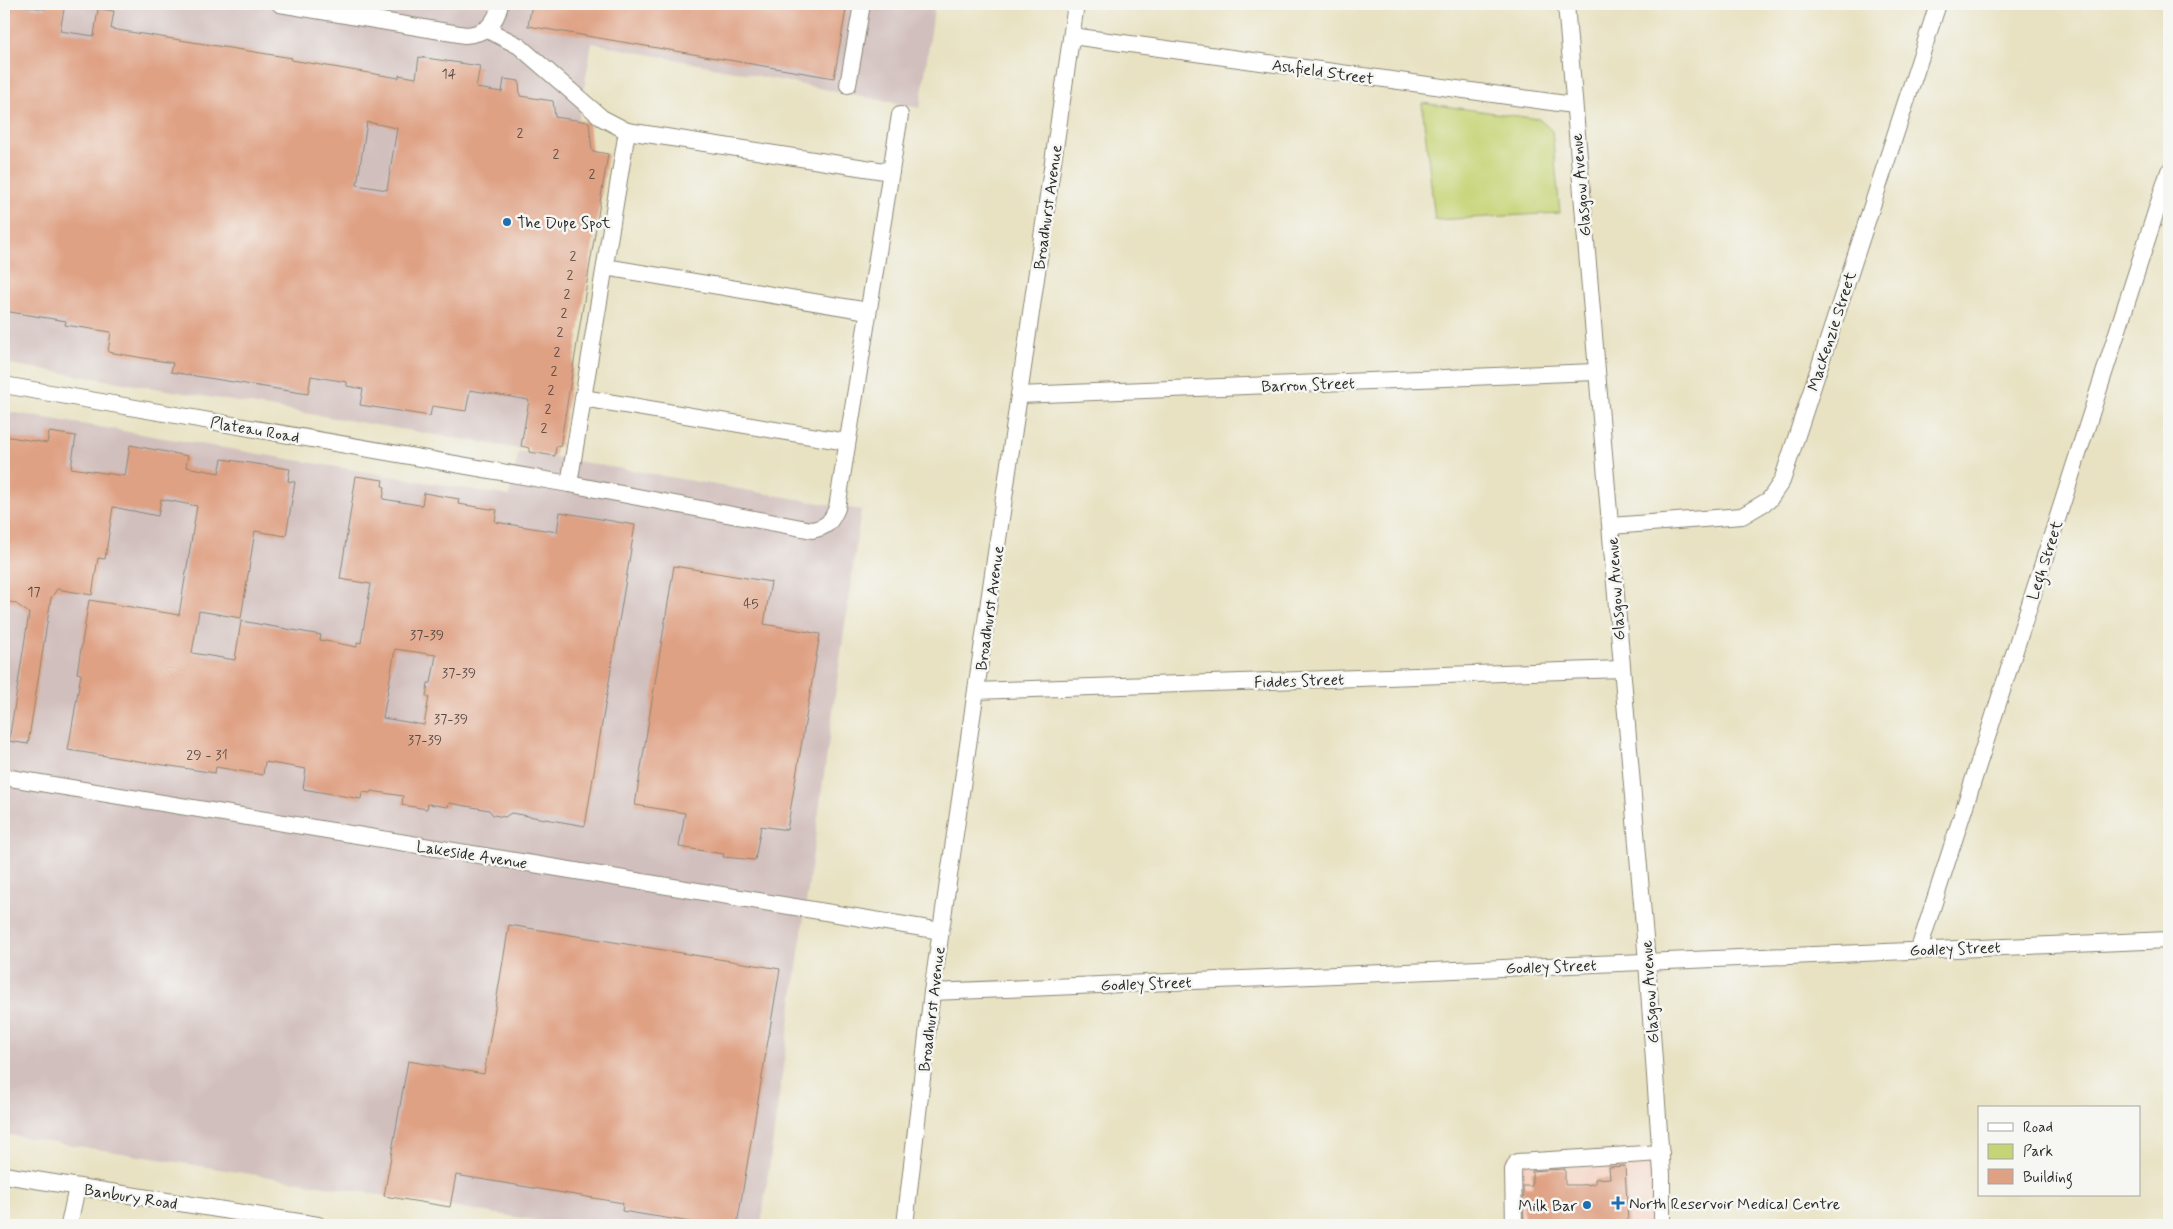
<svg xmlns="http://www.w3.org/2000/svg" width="2173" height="1229" font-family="Mynerve,sans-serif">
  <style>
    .built { fill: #f5d2c2 }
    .industrial { fill: #d1bfbd }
    .green { fill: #c6d476; stroke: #788050 }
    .building { fill: #dfa184; fill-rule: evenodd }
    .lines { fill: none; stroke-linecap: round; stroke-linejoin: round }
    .minor-casing { stroke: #8a8676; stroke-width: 18 }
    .minor { stroke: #fff; stroke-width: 16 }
    .poi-dot { fill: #1f6fb2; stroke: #f6f6f2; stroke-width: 2 }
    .labels { text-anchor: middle; stroke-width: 5; stroke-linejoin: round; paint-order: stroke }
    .number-label { font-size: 14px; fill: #584841 }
    .street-label { font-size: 16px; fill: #2b2b2b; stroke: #f6f6f2 }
    .poi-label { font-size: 16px; fill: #2b2b2b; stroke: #f6f6f2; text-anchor: start }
  </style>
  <rect width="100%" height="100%" fill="#f6f6f2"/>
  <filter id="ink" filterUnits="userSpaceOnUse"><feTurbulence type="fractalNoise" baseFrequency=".02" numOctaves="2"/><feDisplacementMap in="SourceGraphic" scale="10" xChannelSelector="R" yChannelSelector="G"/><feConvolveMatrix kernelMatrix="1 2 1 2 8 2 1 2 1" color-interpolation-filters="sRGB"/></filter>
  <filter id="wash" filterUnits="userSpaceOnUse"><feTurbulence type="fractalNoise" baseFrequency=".0096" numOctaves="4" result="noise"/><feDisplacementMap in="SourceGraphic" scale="20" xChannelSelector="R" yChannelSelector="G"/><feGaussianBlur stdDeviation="1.12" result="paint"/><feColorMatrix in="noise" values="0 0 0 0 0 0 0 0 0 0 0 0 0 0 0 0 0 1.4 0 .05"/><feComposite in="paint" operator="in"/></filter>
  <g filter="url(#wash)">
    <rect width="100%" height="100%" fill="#e8e2c2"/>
    <path class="built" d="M1651,1147L1657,1225H1507L1506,1156Z"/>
    <g class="industrial">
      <path d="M4,4H935L920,108L592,43L520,449L4,363Z"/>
      <path d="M4,411L509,496L519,451L861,510L761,1225H565L4,1134Z"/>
    </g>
    <path class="green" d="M1422,103L1539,119L1552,131L1560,213L1435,220Z"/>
    <g id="blocks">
      <g class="building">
        <path d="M11,4L45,9L46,4H65L60,31L94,36L98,9L114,11L111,29L292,58L291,60L399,78V75L416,78L419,57L480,66L476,88L502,92L504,79L519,81L520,96L553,101L555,117L589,122L592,151L608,154L560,447L556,446L555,456L529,452V448L521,446L529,400L470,390L466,411L432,406L430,416L360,405L363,389L347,386V382L311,376L308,394L171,372L173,363L108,352L111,332L65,325L66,321L4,311V39L5,40ZM367,122L397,128L387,190L357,185Z"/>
        <path d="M532,4H847L834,78L528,26Z"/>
        <path d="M49,432L76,436L71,468L125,476L130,445L188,456L186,467L219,473L222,459L290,469L288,481L295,482L286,536L255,531L241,618L199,611L192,653L235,660L241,621L321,635L320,640L357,647V642L361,643L371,584L340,579L356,476L383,480L382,486L385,487L383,499L419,505H422L424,493L459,499L458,504L497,510L495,522L557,532L560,512L635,525L585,826L511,813L505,817L493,815L489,810L449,803L448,807L428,804L427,809L402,805L403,796L371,791L370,793L362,792L361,799L303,789L306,769L265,762L263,775L216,767L215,773L68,750L81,674L77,673L89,600L179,615L197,506L161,499L158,516L113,507L105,559L98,558L92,595L57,589L51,598L28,744L9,741L29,613L15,603L4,601V436L47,443ZM395,649L436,655L431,683H428L427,690L426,696L429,697L424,725L383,718Z"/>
        <path d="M674,566L771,582L764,624L820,634L787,830L761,826L755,860L723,857L724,854L679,847L685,813L635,805Z"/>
        <path d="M509,925L780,969L737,1225H709L622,1211L623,1203L456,1175L450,1207L384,1196L408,1061L484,1074Z"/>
        <path d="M1625,1166L1628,1223L1524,1225L1523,1186H1532V1171L1565,1169V1185H1579L1595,1184V1179L1610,1178L1609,1167Z"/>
      </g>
    </g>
  </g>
  <g filter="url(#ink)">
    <use href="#blocks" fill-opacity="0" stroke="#8a8676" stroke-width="1"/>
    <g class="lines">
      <defs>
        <g id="minor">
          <path d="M280,4L465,35C485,34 496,24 500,4"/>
          <path d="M1566,4L1647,962L1662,1174V1225"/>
          <path d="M1072,36L1573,105"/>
          <path d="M848,85L862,4"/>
          <path d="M627,131L891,172"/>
          <path d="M605,267L868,311"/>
          <path d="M4,385L569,484L627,131L602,118L519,46L486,29"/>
          <path d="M1019,395L1596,372"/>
          <path d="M583,398L847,442"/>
          <path d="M569,484L812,530C827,527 831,522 837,508L900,115"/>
          <path d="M1611,526L1742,516L1769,500L1782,481L1938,4"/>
          <path d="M976,691L1622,669"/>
          <path d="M4,777L941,931"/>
          <path d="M1919,949L2169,171"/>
          <path d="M932,992L2169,940"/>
          <path d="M4,1175L318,1225"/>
          <path d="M69,1225L77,1187"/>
          <path d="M905,1225L932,992L1076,4"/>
          <path d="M1514,1225L1513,1170L1517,1162L1661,1153"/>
        </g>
      </defs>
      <use href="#minor" class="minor-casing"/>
      <use href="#minor" class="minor"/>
    </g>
  </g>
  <g class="poi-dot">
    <circle cx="507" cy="222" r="5"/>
    <path d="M1615.5 1195.5h5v5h5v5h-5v5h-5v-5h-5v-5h5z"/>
    <circle cx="1587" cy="1205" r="5"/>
  </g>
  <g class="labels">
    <g class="number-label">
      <text x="449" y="78">14</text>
      <text x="520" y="137">2</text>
      <text x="556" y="158">2</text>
      <text x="592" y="178">2</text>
      <text x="573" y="260">2</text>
      <text x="570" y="279">2</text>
      <text x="567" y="298">2</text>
      <text x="564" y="317">2</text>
      <text x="560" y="336">2</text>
      <text x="557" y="356">2</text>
      <text x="554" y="375">2</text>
      <text x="551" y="394">2</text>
      <text x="548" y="413">2</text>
      <text x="544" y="432">2</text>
      <text x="34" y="596">17</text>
      <text x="751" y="608">45</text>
      <text x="427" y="639">37-39</text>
      <text x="459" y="677">37-39</text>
      <text x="451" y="723">37-39</text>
      <text x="425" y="744">37-39</text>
      <text x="207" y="759">29 - 31</text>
    </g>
    <g class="street-label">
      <text transform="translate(1323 71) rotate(8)" y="6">Ashfield Street</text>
      <text transform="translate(1580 185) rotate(-95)" y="6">Glasgow Avenue</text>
      <text transform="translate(1047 207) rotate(-82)" y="6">Broadhurst Avenue</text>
      <text transform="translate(1831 331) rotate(-72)" y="6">MacKenzie Street</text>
      <text transform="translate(1308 384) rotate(-2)" y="6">Barron Street</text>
      <text transform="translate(255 429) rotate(10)" y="6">Plateau Road</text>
      <text transform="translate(2044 560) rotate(-72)" y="6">Legh Street</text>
      <text transform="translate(1615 589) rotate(-94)" y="6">Glasgow Avenue</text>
      <text transform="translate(989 608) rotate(-82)" y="6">Broadhurst Avenue</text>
      <text transform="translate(1299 680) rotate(-2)" y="6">Fiddes Street</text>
      <text transform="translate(472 854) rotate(9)" y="6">Lakeside Avenue</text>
      <text transform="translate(1955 948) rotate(-2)" y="6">Godley Street</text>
      <text transform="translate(1551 966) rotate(-2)" y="6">Godley Street</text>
      <text transform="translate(1146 983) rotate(-2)" y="6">Godley Street</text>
      <text transform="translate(1649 992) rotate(-94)" y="6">Glasgow Avenue</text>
      <text transform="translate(931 1009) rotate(-83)" y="6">Broadhurst Avenue</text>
      <text transform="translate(131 1196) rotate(9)" y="6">Banbury Road</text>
    </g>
    <g class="poi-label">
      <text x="517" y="228">The Dupe Spot</text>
      <text x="1629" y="1209">North Reservoir Medical Centre</text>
      <text x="1577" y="1211" text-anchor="end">Milk Bar</text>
    </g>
  </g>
  <rect width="2173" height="1229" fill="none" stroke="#f6f6f2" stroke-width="20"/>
  <rect x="1978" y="1106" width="162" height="90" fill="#f6f6f2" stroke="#a5a5a2"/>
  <rect x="1988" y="1123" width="25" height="8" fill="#ffffff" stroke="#a5a5a2"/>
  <text x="2023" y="1132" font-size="15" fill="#2b2b2b">Road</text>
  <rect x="1988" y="1144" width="25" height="15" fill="#c6d476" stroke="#a5a5a2"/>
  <text x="2023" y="1156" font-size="15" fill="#2b2b2b">Park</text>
  <rect x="1988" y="1169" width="25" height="15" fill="#dfa184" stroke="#a5a5a2"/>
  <text x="2023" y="1182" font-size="15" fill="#2b2b2b">Building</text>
</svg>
